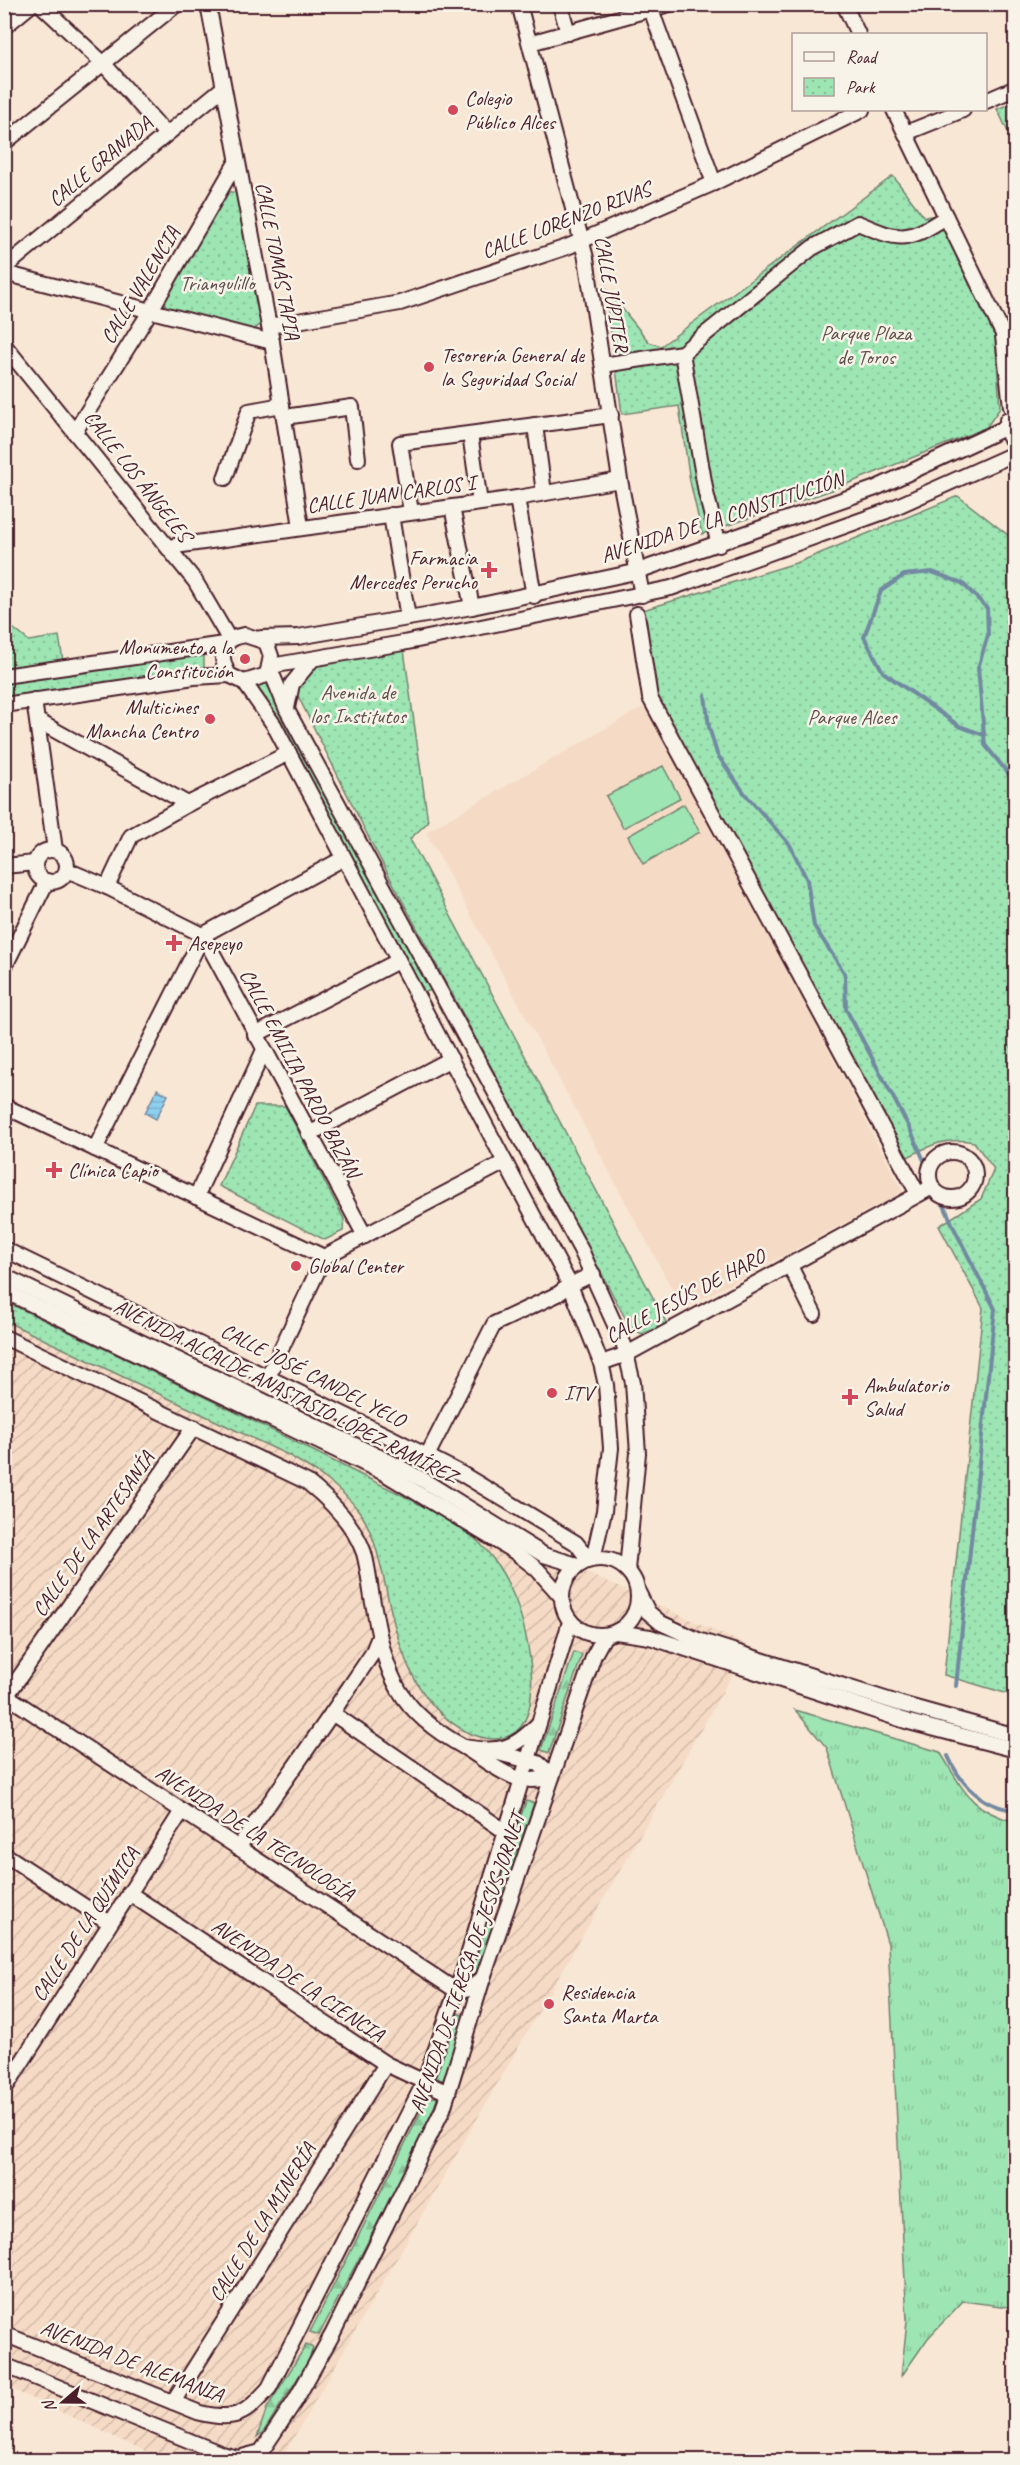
<svg xmlns="http://www.w3.org/2000/svg" width="1020" height="2465" font-family="Caveat,sans-serif">
  <style>
    .built { fill: #f5dbc5 }
    .industrial { fill: url(#industrial-furrows) }
    .grass { fill: url(#grass-tufts); stroke: #74826f; stroke-width: 1.5 }
    .forest { fill: url(#forest-firs); stroke: #74826f; stroke-width: 1.5 }
    .park { fill: url(#park-dots); stroke: #74826f; stroke-width: 1.5 }
    .pitch { fill: #9de5b3; stroke: #74826f; stroke-width: 1.5 }
    .water { fill: url(#water-rules); stroke: #7289a1; stroke-width: 1.5 }
    .lines { fill: none; stroke-linecap: round; stroke-linejoin: round }
    .stream { stroke: #7289a1; stroke-width: 4 }
    .minor-casing { stroke: #4a1f2b; stroke-width: 18 }
    .minor { stroke: #f7f3e8; stroke-width: 14 }
    .poi-dot { fill: #d1495b; stroke: #f7f3e8; stroke-width: 2 }
    .labels { text-anchor: middle; stroke-width: 5; stroke-linejoin: round; paint-order: stroke }
    .poi-label { font-size: 21px; fill: #4a1f2b; stroke: #f7f3e8; text-anchor: start }
    .street-label { font-size: 21px; fill: #4a1f2b; stroke: #f7f3e8 }
    .park-label { font-size: 21px; fill: #5f504d; stroke: #f7f3e8 }
  </style>
  <defs>
    <pattern id="industrial-furrows" width="10" height="10" patternUnits="userSpaceOnUse" patternTransform="scale(1.5)"><rect width="10" height="10" fill="#f5dbc5"/><path d="M-1 1l2-2M0 10L10 0M9 11l2-2" fill="none" stroke="#d4bca9"/></pattern>
    <pattern id="grass-tufts" width="24" height="20" patternUnits="userSpaceOnUse" patternTransform="scale(1.5)"><rect width="24" height="20" fill="#9de5b3"/><path d="M3 7l-1-3M5 7V3M7 7l1-3M15 17l-1-3M17 17v-4M19 17l1-3" fill="none" stroke="#89c49a"/></pattern>
    <pattern id="forest-firs" width="22" height="20" patternUnits="userSpaceOnUse" patternTransform="scale(1.5)"><rect width="22" height="20" fill="#9de5b3"/><path d="M5 1l3.5 6h-7zM16 11l3.5 6h-7z" fill="#89c49a"/></pattern>
    <pattern id="park-dots" width="8" height="8" patternUnits="userSpaceOnUse" patternTransform="scale(1.5)"><rect width="8" height="8" fill="#9de5b3"/><path d="M2 2h.1M6 6h.1" fill="none" stroke="#89c49a" stroke-width="1.8" stroke-linecap="round"/></pattern>
    <pattern id="water-rules" width="6" height="5" patternUnits="userSpaceOnUse" patternTransform="scale(1.5)"><rect width="6" height="5" fill="#8dcfef"/><path d="M0 2.5h6" fill="none" stroke="#7bb1cd"/></pattern>
  </defs>
  <rect width="100%" height="100%" fill="#f8e7d5"/>
  <filter id="ink" filterUnits="userSpaceOnUse"><feTurbulence type="fractalNoise" baseFrequency=".0167" numOctaves="2"/><feDisplacementMap in="SourceGraphic" scale="12" xChannelSelector="R" yChannelSelector="G"/><feConvolveMatrix kernelMatrix="1 2 1 2 8 2 1 2 1" color-interpolation-filters="sRGB"/></filter>
  <g filter="url(#ink)">
    <path class="built" d="M648,704L903,1192L683,1309L426,832Z"/>
    <path class="industrial" d="M5,1311L749,1646L281,2460H164L5,2386Z"/>
    <g class="grass">
      <path d="M1015,102V146L997,109Z"/>
      <path d="M795,1710L940,1752C964,1790 968,1809 1015,1822V2308L963,2301L928,2338L901,2377L907,2321L888,1944L827,1748Z"/>
    </g>
    <g class="forest">
      <path d="M574,1652L582,1655L549,1753L541,1750Z"/>
      <path d="M526,1801L534,1803L500,1903L491,1905Z"/>
      <path d="M487,1918L495,1920L479,1973L468,1977Z"/>
      <path d="M458,2013L466,2017L444,2080L435,2079Z"/>
      <path d="M438,2097L420,2142L319,2335L310,2332L428,2098Z"/>
      <path d="M306,2345L313,2348L308,2362L264,2431L257,2437L267,2408Z"/>
    </g>
    <g class="park">
      <path d="M893,176L924,217L938,215L995,332L1000,408L986,428L832,490L702,534L690,481L679,406L622,414L605,287L649,342L661,346Z"/>
      <path d="M226,191L237,193L263,322L253,331L166,309L164,299Z"/>
      <path d="M958,496L1008,535H1015V1696L944,1675L983,1308L939,1226L981,1199L994,1169L974,1142C944,1137 930,1145 904,1159L657,699L643,610L799,562Z"/>
      <path d="M4,621L29,641L59,636L64,667L5,676Z"/>
      <path d="M403,643L428,822L410,839L667,1324L642,1334L630,1327L371,842L292,684L311,661Z"/>
      <path d="M204,655V670L5,698L4,683Z"/>
      <path d="M267,675L438,987L417,996L244,682Z"/>
      <path d="M255,1106H285L344,1219L343,1231L325,1240L219,1186Z"/>
      <path d="M4,1301C116,1354 228,1407 339,1464C379,1485 440,1510 474,1538C492,1553 507,1578 515,1599C528,1632 550,1727 503,1738C490,1741 477,1737 465,1731C407,1699 396,1634 383,1575C378,1554 372,1529 359,1511C340,1486 314,1470 288,1455L5,1321Z"/>
    </g>
    <g class="pitch">
      <path d="M663,766L680,798L623,828L606,796Z"/>
      <path d="M684,804L700,832L643,864L628,836Z"/>
    </g>
    <path class="water" d="M157,1089L168,1095L156,1119L145,1113Z"/>
    <g class="lines">
      <g class="stream">
        <path d="M705,695L709,727L717,754L745,794L790,845L807,880L814,926L845,974L846,1009L910,1129L955,1230L995,1309L956,1686"/>
        <path d="M984,735L959,726L883,672L864,637L881,591L904,575L932,572L962,583L987,608L988,635L978,668L985,745L1016,783"/>
        <path d="M948,1756C960,1784 984,1808 1016,1810"/>
      </g>
      <defs>
        <g id="minor">
          <path d="M40,4L103,63L166,134"/>
          <path d="M208,4L272,342L301,527"/>
          <path d="M519,4L586,258L620,480L642,595"/>
          <path d="M560,4L568,33"/>
          <path d="M649,4L714,183"/>
          <path d="M844,4L858,34"/>
          <path d="M4,27L32,4"/>
          <path d="M530,43L669,4"/>
          <path d="M986,101L1016,88"/>
          <path d="M894,110L1003,334L1016,353"/>
          <path d="M906,133L963,110"/>
          <path d="M4,143L177,4"/>
          <path d="M4,268L223,88"/>
          <path d="M4,273L272,342"/>
          <path d="M269,326L400,303L567,247L714,183L862,110"/>
          <path d="M1003,336L1011,407"/>
          <path d="M4,345L195,581L229,639"/>
          <path d="M682,353L706,493L719,545"/>
          <path d="M603,365L682,353L812,248L858,223C900,241 906,243 946,217"/>
          <path d="M285,417L352,407L358,459"/>
          <path d="M1007,420L1009,436L1016,445"/>
          <path d="M535,425L544,493"/>
          <path d="M76,430L151,310L237,161"/>
          <path d="M470,434L480,503"/>
          <path d="M225,478L249,411L282,405"/>
          <path d="M517,498L534,596"/>
          <path d="M452,507L472,607"/>
          <path d="M411,512L400,443L611,415"/>
          <path d="M391,515L408,618"/>
          <path d="M168,547L517,498L620,480"/>
          <path d="M637,614L650,698L918,1194"/>
          <path d="M245,635L266,642L271,656L267,675L244,682L229,675C218,656 221,638 245,635Z"/>
          <path d="M261,638L298,637L472,607L635,572L876,488L1007,427"/>
          <path d="M271,666L403,643L671,588L884,512L1016,453"/>
          <path d="M270,669L287,710L581,1250L624,1345L633,1383L638,1453L627,1570"/>
          <path d="M4,676L224,644"/>
          <path d="M244,682L274,725L570,1285L601,1363L606,1385L611,1448L604,1511L593,1559"/>
          <path d="M34,700L55,850"/>
          <path d="M4,705L194,677L229,675"/>
          <path d="M287,708L292,684L311,661"/>
          <path d="M38,721L188,804"/>
          <circle cx="51" cy="866" r="16"/>
          <path d="M4,866L35,863"/>
          <path d="M67,870L107,887L203,935L365,1236"/>
          <path d="M107,887L131,836L188,804L289,753"/>
          <path d="M4,968L47,881"/>
          <path d="M255,1035L398,961"/>
          <path d="M4,1106L324,1257"/>
          <path d="M309,1134L451,1059"/>
          <path d="M95,1149L203,935L344,858"/>
          <circle cx="952" cy="1175" r="23"/>
          <path d="M196,1197L264,1050"/>
          <path d="M4,1249L390,1437L462,1474L576,1543L589,1560"/>
          <path d="M789,1264L814,1314"/>
          <path d="M4,1276L390,1462L423,1480L544,1555L577,1565"/>
          <path d="M4,1291L384,1473L515,1552L537,1569L561,1596"/>
          <path d="M4,1337L307,1482C331,1501 354,1524 364,1553C369,1571 370,1590 374,1608C386,1677 399,1712 464,1747"/>
          <path d="M601,1363L627,1354L932,1187"/>
          <path d="M268,1377L324,1257L505,1162"/>
          <path d="M427,1456L494,1324L558,1294L570,1285L593,1274"/>
          <circle cx="600" cy="1597" r="38"/>
          <path d="M638,1592L648,1612L661,1623L698,1640L901,1704L1016,1736"/>
          <path d="M616,1632L650,1637L909,1722L1016,1750"/>
          <path d="M4,1694L457,1991L470,1989L483,1978"/>
          <path d="M7,1695L194,1427"/>
          <path d="M332,1713L506,1832"/>
          <path d="M490,1751L538,1763L552,1776C517,1790 494,1765 464,1747C499,1753 513,1750 538,1724"/>
          <path d="M238,1848L332,1713L372,1654L379,1637"/>
          <path d="M4,1854L110,1923"/>
          <path d="M129,1893L386,2064L448,2093"/>
          <path d="M4,2090L182,1811"/>
          <path d="M4,2334L200,2413C237,2421 244,2415 269,2388L424,2083L463,1972L570,1622"/>
          <path d="M4,2365L222,2454L238,2458L261,2452L295,2401L332,2335L443,2109L483,1978L594,1655L605,1635"/>
          <path d="M173,2402L386,2064"/>
        </g>
      </defs>
      <use href="#minor" class="minor-casing"/>
      <use href="#minor" class="minor"/>
    </g>
  </g>
  <g class="poi-dot">
    <circle cx="453" cy="110" r="6"/>
    <circle cx="429" cy="367" r="6"/>
    <path d="M486 561h6v6h6v6h-6v6h-6v-6h-6v-6h6z"/>
    <circle cx="245" cy="659" r="6"/>
    <circle cx="210" cy="719" r="6"/>
    <path d="M171 934h6v6h6v6h-6v6h-6v-6h-6v-6h6z"/>
    <path d="M51 1161h6v6h6v6h-6v6h-6v-6h-6v-6h6z"/>
    <circle cx="296" cy="1266" r="6"/>
    <circle cx="552" cy="1393" r="6"/>
    <path d="M847 1388h6v6h6v6h-6v6h-6v-6h-6v-6h6z"/>
    <circle cx="549" cy="2004" r="6"/>
  </g>
  <g class="labels">
    <g class="poi-label">
      <text x="465" y="105">Colegio<tspan x="465" dy="24">Público Alces</tspan></text>
      <text x="441" y="362">Tesorería General de<tspan x="441" dy="24">la Seguridad Social</tspan></text>
      <text x="477" y="565" text-anchor="end">Farmacia<tspan x="477" dy="24">Mercedes Perucho</tspan></text>
      <text x="233" y="654" text-anchor="end">Monumento a la<tspan x="233" dy="24">Constitución</tspan></text>
      <text x="198" y="714" text-anchor="end">Multicines<tspan x="198" dy="24">Mancha Centro</tspan></text>
      <text x="188" y="950">Asepeyo</text>
      <text x="68" y="1177">Clínica Capio</text>
      <text x="308" y="1273">Global Center</text>
      <text x="864" y="1392">Ambulatorio<tspan x="864" dy="24">Salud</tspan></text>
      <text x="564" y="1400">ITV</text>
      <text x="561" y="1999">Residencia<tspan x="561" dy="24">Santa Marta</tspan></text>
    </g>
    <g class="street-label">
      <text transform="translate(100 161) rotate(-40)" y="7">CALLE GRANADA</text>
      <text transform="translate(566 220) rotate(-21)" y="7">CALLE LORENZO RIVAS</text>
      <text transform="translate(278 261) rotate(79)" y="7">CALLE TOMÁS TAPIA</text>
      <text transform="translate(140 285) rotate(-59)" y="7">CALLE VALENCIA</text>
      <text transform="translate(612 294) rotate(80)" y="7">CALLE JÚPITER</text>
      <text transform="translate(138 476) rotate(52)" y="7">CALLE LOS ÁNGELES</text>
      <text transform="translate(391 494) rotate(-8)" y="7">CALLE JUAN CARLOS I</text>
      <text transform="translate(722 517) rotate(-18)" y="7">AVENIDA DE LA CONSTITUCIÓN</text>
      <text transform="translate(300 1073) rotate(62)" y="7">CALLE EMILIA PARDO BAZÁN</text>
      <text transform="translate(685 1296) rotate(-28)" y="7">CALLE JESÚS DE HARO</text>
      <text transform="translate(313 1375) rotate(27)" y="7">CALLE JOSÉ CANDEL YELO</text>
      <text transform="translate(286 1391) rotate(27)" y="7">AVENIDA ALCALDE ANASTASIO LÓPEZ RAMÍREZ</text>
      <text transform="translate(93 1534) rotate(-55)" y="7">CALLE DE LA ARTESANÍA</text>
      <text transform="translate(255 1833) rotate(33)" y="7">AVENIDA DE LA TECNOLOGÍA</text>
      <text transform="translate(85 1924) rotate(-57)" y="7">CALLE DE LA QUÍMICA</text>
      <text transform="translate(467 1963) rotate(-71)" y="7">AVENIDA DE TERESA DE JESÚS JORNET</text>
      <text transform="translate(298 1980) rotate(34)" y="7">AVENIDA DE LA CIENCIA</text>
      <text transform="translate(262 2222) rotate(-58)" y="7">CALLE DE LA MINERÍA</text>
      <text transform="translate(132 2361) rotate(21)" y="7">AVENIDA DE ALEMANIA</text>
    </g>
    <g class="park-label">
      <text x="217" y="290">Triangulillo</text>
      <text x="866" y="340">Parque Plaza<tspan x="866" dy="24">de Toros</tspan></text>
      <text x="358" y="699">Avenida de<tspan x="358" dy="24">los Institutos</tspan></text>
      <text x="852" y="724">Parque Alces</text>
    </g>
  </g>
  <rect width="1020" height="2465" fill="none" stroke="#f7f3e8" stroke-width="24"/>
  <rect x="12" y="12" width="996" height="2441" fill="none" stroke="#4a1f2b" stroke-width="2" filter="url(#ink)"/>
  <rect x="792" y="33" width="195" height="78" fill="#f7f3e8" stroke="#b29e9c" stroke-width="1.5"/>
  <rect x="804" y="52" width="30" height="9" fill="#f7f3e8" stroke="#b29e9c" stroke-width="1.5"/>
  <text x="846" y="63" font-size="18" fill="#4a1f2b">Road</text>
  <rect x="804" y="78" width="30" height="18" fill="url(#park-dots)" stroke="#b29e9c" stroke-width="1.5"/>
  <text x="846" y="93" font-size="18" fill="#4a1f2b">Park</text>
  <g transform="translate(63 2402) rotate(250)" stroke="#f7f3e8" stroke-width="4.5" paint-order="stroke">
  <path d="M0-4.5L10 22L0 15L-10 22Z" fill="#4a1f2b"/>
  <text y="-9" font-size="16" font-weight="bold" text-anchor="middle" fill="#4a1f2b">N</text>
  </g>
</svg>
